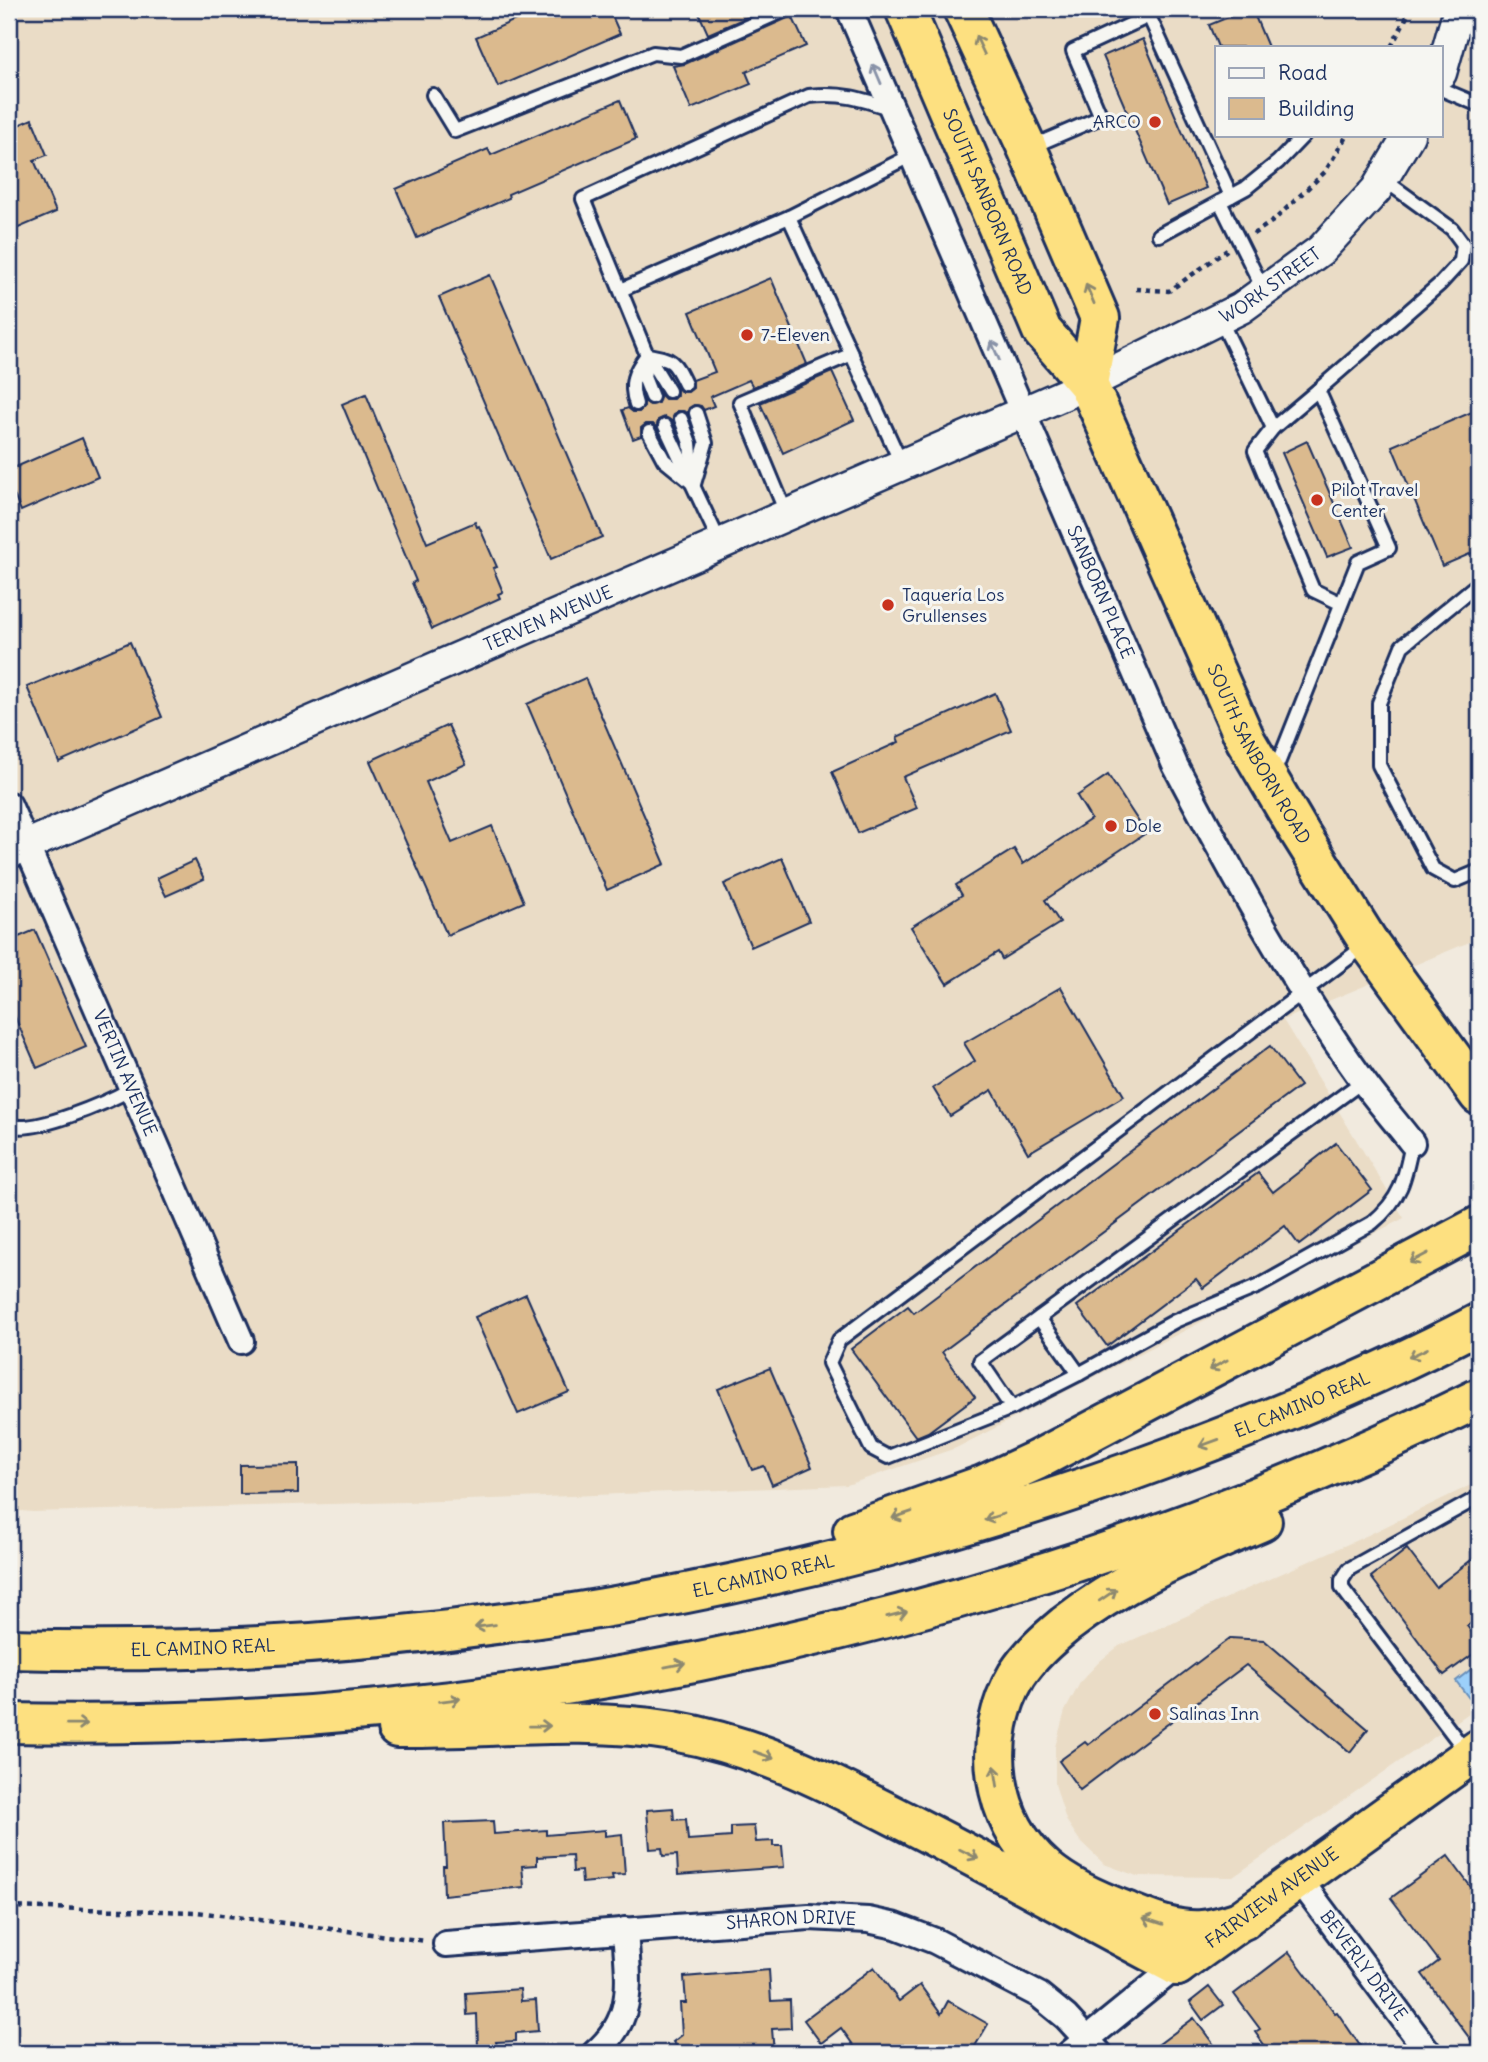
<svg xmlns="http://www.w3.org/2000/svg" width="1488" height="2062" font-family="Delius,sans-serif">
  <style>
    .built { fill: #eadcc6; fill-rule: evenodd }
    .water { fill: #9cd0fa; stroke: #6890bc; stroke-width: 2 }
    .building { fill: #dbba8e; stroke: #1b2f5e; stroke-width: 2 }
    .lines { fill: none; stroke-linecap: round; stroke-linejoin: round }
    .service-casing { stroke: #1b2f5e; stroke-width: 18 }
    .minor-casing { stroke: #1b2f5e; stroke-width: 30 }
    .tertiary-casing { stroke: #1b2f5e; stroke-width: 35 }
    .trunk-casing { stroke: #1b2f5e; stroke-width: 44 }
    .motorway-casing { stroke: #1b2f5e; stroke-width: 44 }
    .path { stroke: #1b2f5e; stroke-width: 4.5; stroke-dasharray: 5 5; stroke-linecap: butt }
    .service { stroke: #f6f6f2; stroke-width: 12 }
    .minor { stroke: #f6f6f2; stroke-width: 24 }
    .tertiary { stroke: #f6f6f2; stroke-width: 30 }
    .trunk { stroke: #fde080; stroke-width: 38 }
    .motorway { stroke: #fde080; stroke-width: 38 }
    .oneway { stroke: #8c886f }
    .oneway2 { stroke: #8892a8 }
    .poi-dot { fill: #c8321e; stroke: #f6f6f2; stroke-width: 2.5 }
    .labels { text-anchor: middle; stroke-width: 6; stroke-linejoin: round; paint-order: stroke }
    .poi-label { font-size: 18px; fill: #1b2f5e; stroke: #f6f6f2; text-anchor: start }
    .street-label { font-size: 18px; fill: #1b2f5e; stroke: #f6f6f2 }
  </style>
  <rect width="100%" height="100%" fill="#f1eade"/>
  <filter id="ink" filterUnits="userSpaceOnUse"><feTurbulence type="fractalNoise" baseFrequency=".0143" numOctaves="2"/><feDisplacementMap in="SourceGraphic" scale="14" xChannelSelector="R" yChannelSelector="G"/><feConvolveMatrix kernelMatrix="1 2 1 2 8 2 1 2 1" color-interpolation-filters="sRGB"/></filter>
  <g filter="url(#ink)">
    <g class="built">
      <path d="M9,9H1479V938L1283,1020L1404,1218L956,1448L847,1485L442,1501L33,1512L9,1510ZM1217,47H1441V135H1217Z"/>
      <path d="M1479,1481V1706L1233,1877L1137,1876L1104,1864L1080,1841L1066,1820L1055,1784V1747L1065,1711L1081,1681L1100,1661L1119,1646L1366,1536Z"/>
    </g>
    <path class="water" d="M1479,1663V1690L1469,1698L1456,1681Z"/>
    <g class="building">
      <path d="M541,9H609L620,34L498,87L476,37Z"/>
      <path d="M697,9H766L708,34Z"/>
      <path d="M1248,9H1252L1268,47H1218L1209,25Z"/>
      <path d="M792,16L806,46L746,72L751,84L691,109L673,66L685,64Z"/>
      <path d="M1143,39L1206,188L1167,205L1103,56Z"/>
      <path d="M620,100L636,139L508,194L509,198L417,238L396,189L488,149L491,155Z"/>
      <path d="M32,119L47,155L34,160L56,212L9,232V129Z"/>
      <path d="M490,275L602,537L551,559L439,297Z"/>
      <path d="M771,278L807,364L753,387L749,380L710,397L714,406L704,410L701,406L694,405L689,408L687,413L683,411H677L673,417V422L665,417L658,420L657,428L653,424H646L641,428V436L633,439L622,410L628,408L633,412H639L644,407V401L650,405L658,403L660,394L665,399H673L677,395V387L681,392H688L693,388V380L715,372L690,312Z"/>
      <path d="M832,372L854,420L783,453L760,403Z"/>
      <path d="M366,394L427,543L475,522L477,527L479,526L497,567L493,568L503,592L498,594L500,598L432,629L412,583L416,581L342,404Z"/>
      <path d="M1479,409V550L1442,566L1392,446Z"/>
      <path d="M82,438L98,477L21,511L9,483V470Z"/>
      <path d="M1307,441L1353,547L1327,557L1282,453Z"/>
      <path d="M130,642L162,717L59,762L27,687Z"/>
      <path d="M585,678L665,864L607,890L527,704Z"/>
      <path d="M995,693L1011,730L903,777L917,808L858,833L832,772L899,742L897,737Z"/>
      <path d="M448,725L466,764L426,782L452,843L492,826L524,902L447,935L370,761Z"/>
      <path d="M1108,775L1146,833L1045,900L1060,923L1002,959L998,952L947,984L911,927L962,895L956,885L1014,849L1023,864L1091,819L1077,796Z"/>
      <path d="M782,858L809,921L751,947L724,884Z"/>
      <path d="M195,860L204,879L166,896L157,878Z"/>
      <path d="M35,930L86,1047L37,1068L9,1003V941Z"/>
      <path d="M1061,987L1124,1096L1028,1153L992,1090L950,1116L933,1088L975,1061L964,1043Z"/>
      <path d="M1270,1046L1300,1086L942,1352L975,1397L928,1432L916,1437L851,1349L908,1306L914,1313Z"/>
      <path d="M1336,1143L1372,1190L1299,1245L1285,1226L1203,1288L1196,1279L1107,1346L1077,1306L1258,1173L1273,1192Z"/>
      <path d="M526,1294L569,1392L518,1414L475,1317Z"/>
      <path d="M770,1368L812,1467L772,1485L764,1466L752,1470L718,1389Z"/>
      <path d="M298,1464V1493L240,1494V1465Z"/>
      <path d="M1407,1549L1436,1587L1479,1554V1617L1467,1626L1479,1642V1650L1444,1675L1371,1577Z"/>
      <path d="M1230,1638L1264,1640L1368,1729L1350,1752L1246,1665L1080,1790L1059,1761L1085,1742L1088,1745Z"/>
      <path d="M673,1808L674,1820L686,1819L688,1840L731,1837V1827L754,1826L756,1842L773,1841V1846H782L784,1867L678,1875L677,1855L663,1856L662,1848L650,1849L647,1810Z"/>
      <path d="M493,1821L494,1834L546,1830V1835L605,1830V1836L622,1834L625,1874L612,1875L613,1880L582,1883L581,1871L573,1872L572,1855L537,1857V1865L522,1866L524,1887L444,1895L443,1866H446L444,1823Z"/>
      <path d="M1448,1856L1479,1898V2051L1422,1974L1439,1961L1391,1898Z"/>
      <path d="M1289,1952L1335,2013L1337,2012L1365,2053H1270L1255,2032L1260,2029L1234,1994Z"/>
      <path d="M874,1967L899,2001L920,1985L941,2014L948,2001L988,2024L971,2053H859L841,2028L821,2043L804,2020Z"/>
      <path d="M769,1970L771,2001L790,2000L791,2028L772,2029L774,2053H682L673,2042L682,2035L680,2003H686L684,1977Z"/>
      <path d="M1209,1987L1223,2005L1203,2020L1190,2002Z"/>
      <path d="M520,1989L521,2001L536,2000L538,2031L516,2033V2041L496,2042L497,2046L478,2048L477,2014L467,2015L466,1993Z"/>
      <path d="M1194,2018L1220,2053H1147Z"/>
    </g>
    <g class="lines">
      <defs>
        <g id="service">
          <path d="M1441,89L1479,105"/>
          <path d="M433,95L455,131L653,53L681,56L787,9"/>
          <path d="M1031,147L1101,117L1073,51L1149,16L1231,196"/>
          <path d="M1220,202L1264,291"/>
          <path d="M1159,235L1246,188L1278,162L1304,135"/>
          <path d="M621,290L789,217"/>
          <path d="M1220,319L1273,428L1255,451L1313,590L1340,603"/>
          <path d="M647,355C673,359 674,361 685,384"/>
          <path d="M647,358L644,377L652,397"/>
          <path d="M669,391L647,355L583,199L809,96C841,92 862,99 892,109"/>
          <path d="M636,404C629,383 634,372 647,355"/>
          <path d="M681,419L690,443L693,477"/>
          <path d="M665,426L720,543"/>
          <path d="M1273,428L1318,390"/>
          <path d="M649,432L664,460L691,482"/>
          <path d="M902,465L789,217L912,155"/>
          <path d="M694,484L706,443L696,413"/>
          <path d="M787,515L740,402L852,354"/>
          <path d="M1479,583L1402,646L1379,703V765L1433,869L1455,881L1479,871"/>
          <path d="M1273,776L1358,562L1389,548L1318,390L1440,284L1461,261L1463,244L1452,229L1383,179"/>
          <path d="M1363,1081L980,1361L1012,1408L1079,1374L1175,1321L1259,1286L1372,1223C1401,1199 1405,1179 1412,1143"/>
          <path d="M9,1125C33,1135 108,1102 131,1089"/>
          <path d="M1039,1318L1079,1374"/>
          <path d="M1012,1408L888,1457L871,1448L829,1363L839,1340L1366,945"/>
          <path d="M1467,1753L1342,1588V1580L1349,1569L1479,1497"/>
        </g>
        <g id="minor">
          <path id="s1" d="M849,9L1175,765C1232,873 1291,981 1363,1081C1378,1102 1396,1122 1412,1143"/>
          <path id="s2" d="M9,805L241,1341"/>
          <path id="s3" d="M1299,1879L1429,2053"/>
          <path id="s4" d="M446,1944L809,1917L868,1920L896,1926L935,1941L1039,1995L1066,2017L1099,2053"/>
          <path d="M595,2053C637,2017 628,1980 625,1930"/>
          <path d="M1070,2053L1177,1966"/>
        </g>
        <g id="tertiary">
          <path d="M1441,73L1459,9"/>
          <path id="s5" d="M9,853L1088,384L1241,308L1321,250L1376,190L1409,135"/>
        </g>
        <g id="trunk">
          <path id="s6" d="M905,9L1042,331L1088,384L1246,741L1300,833L1369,943L1479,1095"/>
          <path d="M963,9L1027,148L1100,318L1088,384"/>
          <path id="s7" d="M1177,1966L1479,1749"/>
        </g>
        <g id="motorway">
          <path d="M853,1531L983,1485L1037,1460L1479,1226"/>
          <path id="s8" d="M9,1649C407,1661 805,1593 1178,1454C1280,1416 1383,1374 1479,1323"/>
          <path d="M9,1723C510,1734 1030,1619 1479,1398"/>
          <path d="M397,1728C488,1729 582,1716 673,1731C764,1747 833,1785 914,1826C1002,1871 1089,1920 1177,1966"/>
          <path d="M1243,1920C1230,1924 1216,1929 1202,1930C1175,1932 1150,1921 1125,1911C1098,1901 1068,1888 1046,1869C990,1820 980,1737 1017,1675C1030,1655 1047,1640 1065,1625C1125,1578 1193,1551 1262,1521"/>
        </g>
      </defs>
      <use href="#service" class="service-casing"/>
      <use href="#minor" class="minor-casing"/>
      <use href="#tertiary" class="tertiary-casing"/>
      <use href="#trunk" class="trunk-casing"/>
      <use href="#motorway" class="motorway-casing"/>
      <g class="path">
        <path d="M1391,47L1411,9"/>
        <path d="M1253,234L1273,221L1325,172L1347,135"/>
        <path d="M1136,289L1169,291L1227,250"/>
        <path d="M9,1907L197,1912L426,1941"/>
      </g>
      <use href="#service" class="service"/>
      <use href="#minor" class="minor"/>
      <use href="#tertiary" class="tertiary"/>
      <use href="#trunk" class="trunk"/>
      <use href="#motorway" class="motorway"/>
    </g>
    <defs><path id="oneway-shaft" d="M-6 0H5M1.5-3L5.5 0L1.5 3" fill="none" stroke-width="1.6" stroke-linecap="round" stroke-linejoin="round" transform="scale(1.75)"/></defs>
    <g class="oneway">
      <use href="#oneway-shaft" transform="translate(980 45) rotate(-115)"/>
      <use href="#oneway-shaft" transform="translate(1090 294) rotate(-113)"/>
      <use href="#oneway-shaft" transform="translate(1419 1258) rotate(152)"/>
      <use href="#oneway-shaft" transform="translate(1418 1353) rotate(154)"/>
      <use href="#oneway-shaft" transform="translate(1218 1365) rotate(152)"/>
      <use href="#oneway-shaft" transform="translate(1209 1443) rotate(160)"/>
      <use href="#oneway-shaft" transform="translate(902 1515) rotate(161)"/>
      <use href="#oneway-shaft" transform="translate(994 1517) rotate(162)"/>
      <use href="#oneway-shaft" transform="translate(1108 1595) rotate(-34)"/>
      <use href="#oneway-shaft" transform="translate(897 1614) rotate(-14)"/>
      <use href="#oneway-shaft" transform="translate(485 1626) rotate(173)"/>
      <use href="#oneway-shaft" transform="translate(675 1665) rotate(-11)"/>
      <use href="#oneway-shaft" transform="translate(450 1700) rotate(-7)"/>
      <use href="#oneway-shaft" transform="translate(77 1724) rotate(-1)"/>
      <use href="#oneway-shaft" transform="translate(540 1726) rotate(-1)"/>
      <use href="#oneway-shaft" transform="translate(764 1755) rotate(20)"/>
      <use href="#oneway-shaft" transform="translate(996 1776) rotate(-99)"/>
      <use href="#oneway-shaft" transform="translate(969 1854) rotate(27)"/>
      <use href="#oneway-shaft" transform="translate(1153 1921) rotate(-162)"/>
    </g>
    <g class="oneway2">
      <use href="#oneway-shaft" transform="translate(877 74) rotate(-113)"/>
      <use href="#oneway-shaft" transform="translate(995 350) rotate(-113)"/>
    </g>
  </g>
  <g class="poi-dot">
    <circle cx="1155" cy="122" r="7"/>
    <circle cx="747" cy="335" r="7"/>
    <circle cx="1317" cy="500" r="7"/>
    <circle cx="888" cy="605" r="7"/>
    <circle cx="1111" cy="826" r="7"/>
    <circle cx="1155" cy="1714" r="7"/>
  </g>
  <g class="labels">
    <g class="poi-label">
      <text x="1141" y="128" text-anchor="end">ARCO</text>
      <text x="761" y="341">7-Eleven</text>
      <text x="1331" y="496">Pilot Travel<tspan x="1331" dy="21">Center</tspan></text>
      <text x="902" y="601">Taquería Los<tspan x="902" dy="21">Grullenses</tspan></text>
      <text x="1125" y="832">Dole</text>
      <text x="1169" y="1720">Salinas Inn</text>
    </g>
    <g class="street-label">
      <text dy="6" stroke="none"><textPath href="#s6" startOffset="210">SOUTH SANBORN ROAD</textPath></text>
      <text dy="6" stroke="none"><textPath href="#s5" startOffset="1384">WORK STREET</textPath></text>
      <text dy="6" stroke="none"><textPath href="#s1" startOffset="635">SANBORN PLACE</textPath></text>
      <text dy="6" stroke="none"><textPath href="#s5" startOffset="588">TERVEN AVENUE</textPath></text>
      <text dy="6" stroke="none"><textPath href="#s6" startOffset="828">SOUTH SANBORN ROAD</textPath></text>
      <text dy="6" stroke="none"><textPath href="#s2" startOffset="292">VERTIN AVENUE</textPath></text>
      <text dy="6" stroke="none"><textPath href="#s8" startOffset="1326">EL CAMINO REAL</textPath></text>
      <text dy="6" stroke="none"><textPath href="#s8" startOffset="760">EL CAMINO REAL</textPath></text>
      <text dy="6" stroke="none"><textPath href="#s8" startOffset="194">EL CAMINO REAL</textPath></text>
      <text dy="6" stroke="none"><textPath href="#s7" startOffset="117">FAIRVIEW AVENUE</textPath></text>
      <text dy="6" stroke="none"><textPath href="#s4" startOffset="346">SHARON DRIVE</textPath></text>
      <text dy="6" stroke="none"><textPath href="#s3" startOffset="108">BEVERLY DRIVE</textPath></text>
    </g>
  </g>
  <rect width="1488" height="2062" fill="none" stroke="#f6f6f2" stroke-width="35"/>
  <rect x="18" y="18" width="1453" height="2027" fill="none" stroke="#1b2f5e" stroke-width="2.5" filter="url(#ink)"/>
  <rect x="1215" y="46" width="228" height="91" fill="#f6f6f2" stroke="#9ea6b7" stroke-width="2"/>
  <rect x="1229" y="68" width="35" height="10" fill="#f6f6f2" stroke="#9ea6b7" stroke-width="2"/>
  <text x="1278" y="80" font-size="21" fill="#1b2f5e">Road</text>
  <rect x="1229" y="98" width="35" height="21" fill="#dbba8e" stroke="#9ea6b7" stroke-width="2"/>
  <text x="1278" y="116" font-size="21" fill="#1b2f5e">Building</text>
</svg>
